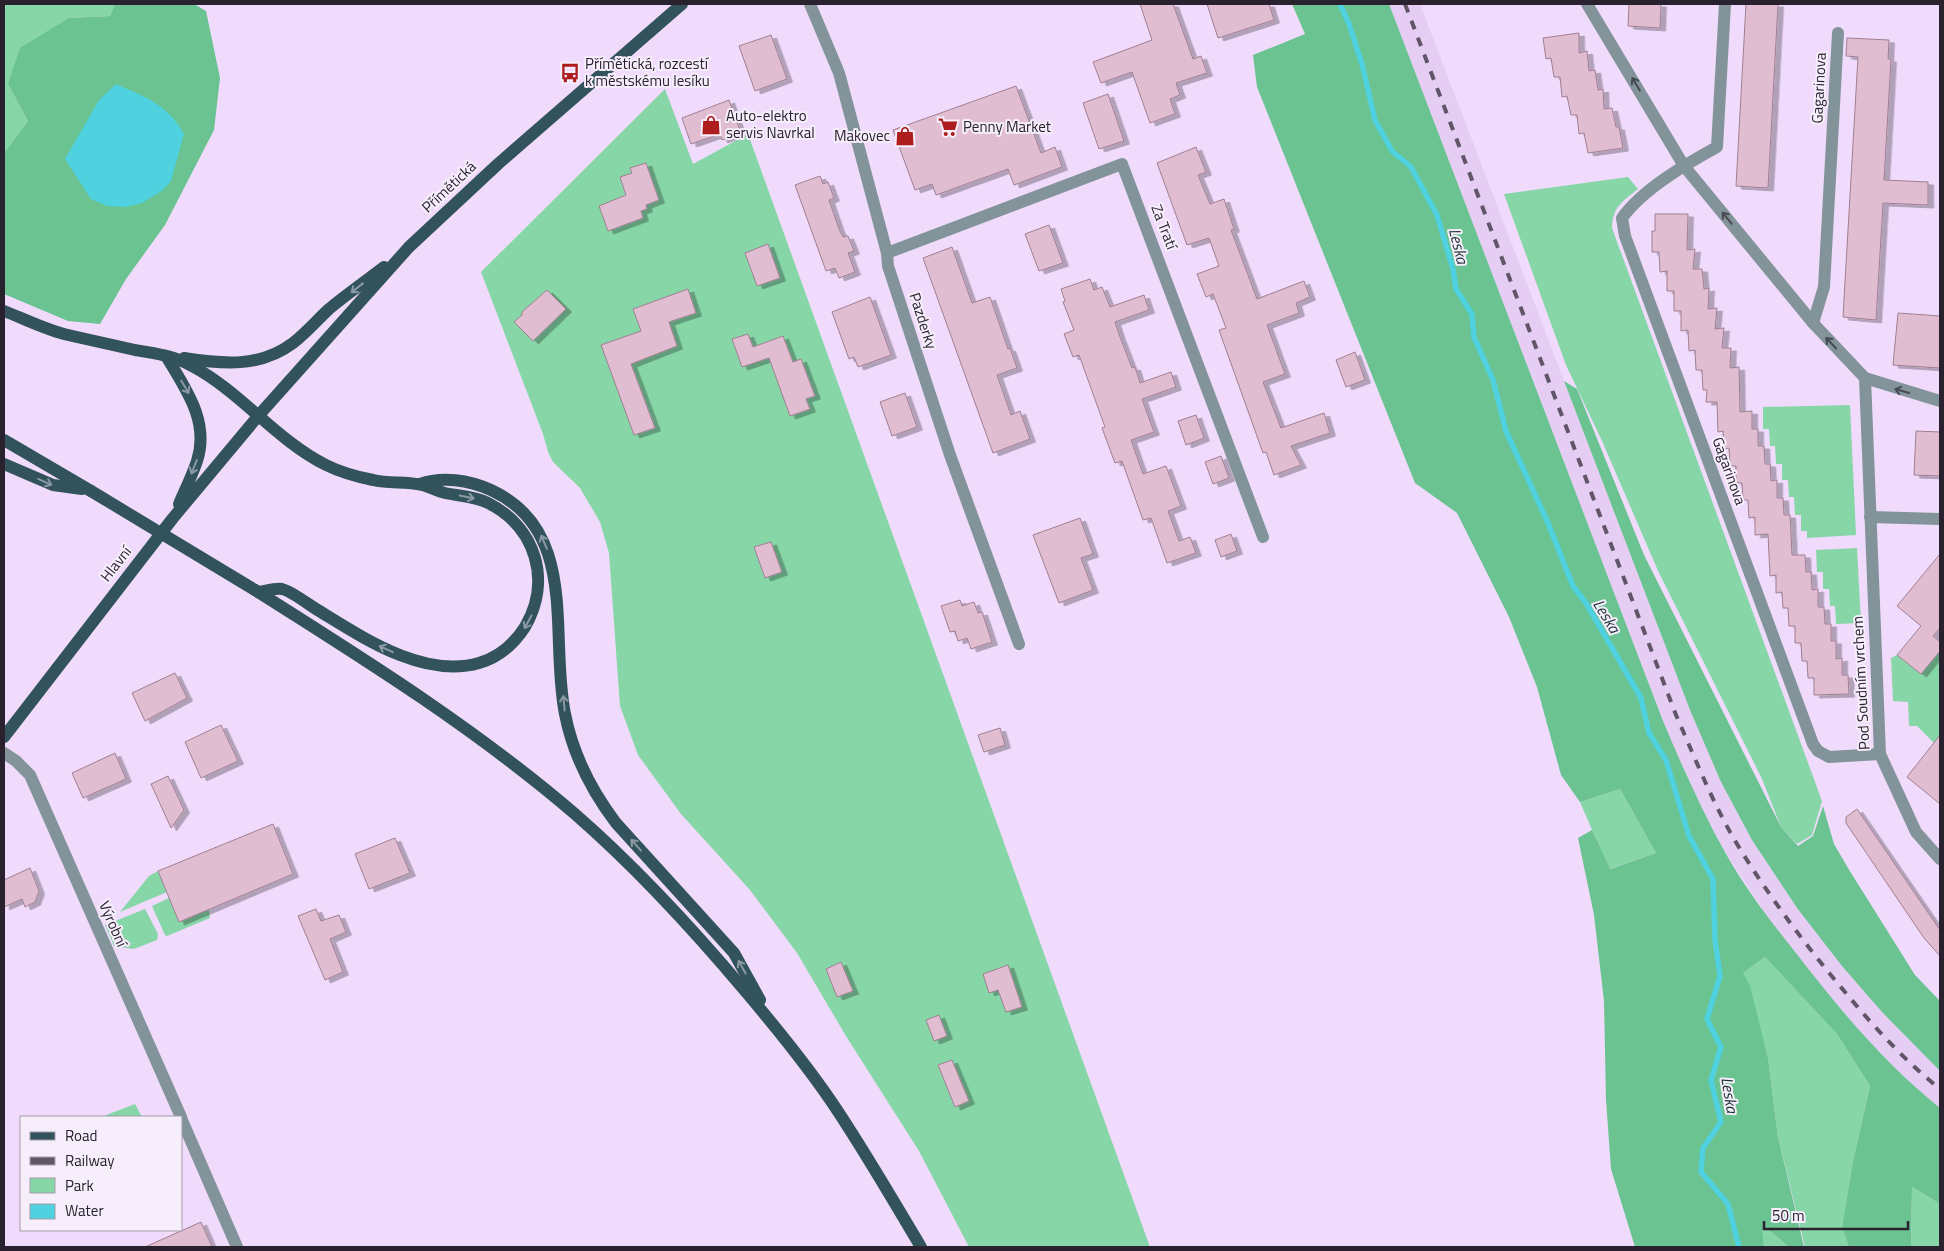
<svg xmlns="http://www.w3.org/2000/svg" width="1944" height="1251" font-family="'Titillium Web',sans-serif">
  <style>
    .built { fill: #e5cdf3 }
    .green { fill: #86d6a8 }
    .forest { fill: #6ac391 }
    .water { fill: #4fd1df }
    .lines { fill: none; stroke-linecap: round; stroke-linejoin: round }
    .stream { stroke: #4fd1df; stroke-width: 5.5 }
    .building { fill: #e1bdd1; stroke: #a07f91; filter: url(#shadow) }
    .minor { stroke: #829499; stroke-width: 12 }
    .major { stroke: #32535b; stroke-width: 12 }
    .rail { stroke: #615668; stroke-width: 4; stroke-dasharray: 9 9; stroke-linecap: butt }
    .major-bridge { stroke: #32535b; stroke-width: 12 }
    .oneway { stroke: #484a53 }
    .oneway2 { stroke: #8a99a3 }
    .labels { text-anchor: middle; stroke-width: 4; stroke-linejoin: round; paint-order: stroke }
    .poi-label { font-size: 15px; fill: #29222e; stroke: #f6eefb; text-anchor: start }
    .street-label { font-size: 15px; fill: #29222e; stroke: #f6eefb }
    .water-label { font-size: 16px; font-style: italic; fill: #182f31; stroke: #f6eefb }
  </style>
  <defs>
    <filter id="shadow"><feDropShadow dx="5.5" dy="3" stdDeviation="0" flood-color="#0004"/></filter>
  </defs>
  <rect width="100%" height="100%" fill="#f0dbfc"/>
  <path class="built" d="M1389,4H1420L1690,710L1721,782L1752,840L1797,908L1842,966L1882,1012L1940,1071V1108L1912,1086L1860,1032L1819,984L1773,925L1727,855L1695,795L1663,721Z"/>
  <g class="green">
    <path d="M4,4H115L110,16L69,18L8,84L28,121L4,153Z"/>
    <path d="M665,89L693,164L748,134L1150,1247H969L919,1151L846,1036L797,953L750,890L681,814L638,755L620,706L609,553L600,522L580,488L553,462L548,452L543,434L481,272Z"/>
    <path d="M1628,177L1638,189C1622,202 1613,206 1612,228L1822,801L1812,835L1797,844L1781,827L1762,779L1659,573L1602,441L1566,365L1504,194Z"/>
    <path d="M1850,405L1856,535L1807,538V531H1801V515H1795L1794,497H1789L1788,480H1782V464H1776L1775,446H1770L1769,429H1763V407Z"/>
    <path d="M1857,548L1861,623L1836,624L1835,606H1830L1829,589H1823V572H1817L1816,550Z"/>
    <path d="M1940,651V736L1934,743L1917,726H1909L1908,702L1893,701L1891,658L1897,655L1921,674Z"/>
    <path d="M1620,789L1656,853L1609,869L1580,802Z"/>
    <path d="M158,871L167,892L120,912L149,876Z"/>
    <path d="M169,898L209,910L210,918L167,936L165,935L152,906Z"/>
    <path d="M145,909L158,934L157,940L134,949L114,946L105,925Z"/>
    <path d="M1765,957L1837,1034L1870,1086L1853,1161L1842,1227L1849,1247H1805L1778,1137L1768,1058L1743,973Z"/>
    <path d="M135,1104L142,1117H101Z"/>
    <path d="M1912,1187L1940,1204V1247H1911Z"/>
    <path d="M1761,1229L1770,1231L1789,1247H1764Z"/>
  </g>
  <g class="forest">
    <path d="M115,4H194L206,11L220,78L214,130L165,225L126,279L100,324L68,321L4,294V153L28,121L8,84L20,48L69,18L110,16Z"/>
    <path d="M1292,4H1389L1663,721C1682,766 1702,811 1726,854C1746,889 1771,922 1796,953C1839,1009 1885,1064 1940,1108V1204L1912,1187L1911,1247H1849L1842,1227L1853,1161L1870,1086L1837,1034L1765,957L1743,973L1750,986L1768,1058L1778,1137L1804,1247H1789L1770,1231L1762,1230L1764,1247H1635L1611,1169L1606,1100L1604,1001L1594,915L1578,838L1592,830L1610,869L1656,853L1620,789L1580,802L1561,775L1537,687L1509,617L1457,513L1415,483L1257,87L1253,55L1305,34Z"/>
    <path d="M1564,381L1577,389L1644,555L1781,827L1798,846L1813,836L1823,806L1834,844L1851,873L1915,975L1940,1001V1071L1882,1012L1842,966L1797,908L1752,840L1721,782L1690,710Z"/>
  </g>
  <path class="water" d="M116,84C146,97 168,105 184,134L171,181L163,190L142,203L126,207L107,206L91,199L65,159L99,100Z"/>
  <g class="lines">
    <path class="stream" d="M1340,4L1349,24L1362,64L1375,120L1392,151L1411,167L1437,215L1453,269L1456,289L1472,314L1474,337L1493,380L1506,431L1548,523L1573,586L1586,603L1641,698L1649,733L1666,760L1689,836L1713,879L1715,939L1720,976L1707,1019L1721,1047L1711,1080L1721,1122L1703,1148L1701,1172L1728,1204L1739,1247"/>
  </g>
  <g class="building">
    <path d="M1140,4H1173L1193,59L1201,56L1207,73L1176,83L1180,95L1170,99L1175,114L1150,123L1132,72L1101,83L1093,62L1152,40Z"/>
    <path d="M1207,4H1269L1274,20L1218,38Z"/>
    <path d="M1629,4H1661L1660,28L1628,26Z"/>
    <path d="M1746,4H1778L1768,188L1736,186Z"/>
    <path d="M1579,33V53L1587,51L1589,71L1595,70L1598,90L1603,89L1604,109L1612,108L1616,127H1619L1623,148L1588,153L1584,133L1579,134L1577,115H1571L1567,96L1562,97L1560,77H1554L1551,58L1546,59L1543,38Z"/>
    <path d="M771,35L787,79L755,91L739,46Z"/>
    <path d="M1847,38L1889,40L1888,59H1891L1884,180L1928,182V205L1883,203L1876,320L1843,317L1858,57L1846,56Z"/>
    <path d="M1016,86L1041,153L1055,147L1062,167L1014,185L1008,169L936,195L932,184L915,190L893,130Z"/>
    <path d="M1108,94L1124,141L1099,149L1083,103Z"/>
    <path d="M729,100L741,133L722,140L720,134L691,144L682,118Z"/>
    <path d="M1196,147L1206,172L1198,175L1210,204L1224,199L1234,229L1231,230L1257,299L1304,281L1310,297L1296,303L1299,313L1267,325L1285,374L1263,382L1281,428L1324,413L1330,433L1291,446L1301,465L1274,475L1266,452L1263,453L1219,330L1226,328L1213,294L1206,297L1197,274L1219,266L1209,238L1187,245L1157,163Z"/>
    <path d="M646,163L659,200L646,205L647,209L641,211L643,218L608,231L599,206L626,195L620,177L632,173L630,168Z"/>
    <path d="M820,176L823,184L828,182L834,198L829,200L839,229L843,237L848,236L854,251L848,253L855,272L839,278L835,268L826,271L795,185Z"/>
    <path d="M1655,214H1688L1687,250L1695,249L1693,269H1702L1704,289L1709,288L1708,309L1717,308L1715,329L1724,328L1722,348H1731L1730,368L1739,367L1740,412L1752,411V429H1758V446H1764L1765,464H1770L1771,481L1777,480V498H1783L1784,515H1790L1792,555H1805L1806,572H1811L1812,590L1818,589V607H1824L1825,624H1831V641H1836V659L1842,658V675H1848L1849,694L1814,695V678H1808L1807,661H1802L1801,643H1795V626H1789L1788,608H1783L1782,592L1776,593V575L1770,576L1768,534L1755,535V517L1749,518L1748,500H1743L1742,483H1736V466H1730L1729,448L1724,449L1723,431L1718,432L1717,402H1706L1707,390H1703L1702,370H1696L1695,350L1689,351L1688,330L1681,331V311H1674V291H1667V271L1660,272L1659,252H1652V231H1655Z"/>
    <path d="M1049,225L1063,263L1039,271L1025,234Z"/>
    <path d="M768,244L780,278L757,286L745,253Z"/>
    <path d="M952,247L972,303L990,297L1008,349L1010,348L1017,368L997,375L1011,415L1020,411L1030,439L993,453L923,258Z"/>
    <path d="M1090,279L1094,290L1102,287L1110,307L1144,295L1149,310L1115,322L1120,337L1132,368L1135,367L1140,383L1171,372L1176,387L1142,399L1154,432L1131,440L1143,474L1166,466L1181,506L1168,511L1179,541L1190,537L1196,553L1167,563L1151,518L1143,520L1122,461L1115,463L1102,428L1105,427L1079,355L1073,357L1064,334L1074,330L1063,302L1065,301L1061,289Z"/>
    <path d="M688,289L696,313L669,322L677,346L631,364L655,428L634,435L601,345L641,331L633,309Z"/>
    <path d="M547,290L566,309L533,341L514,322L522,315V312Z"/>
    <path d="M870,297L891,355L858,367L854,357L849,359L832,312Z"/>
    <path d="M1898,313L1940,316V368L1893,365Z"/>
    <path d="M748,334L753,347L783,336L793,362L801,359L815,396L806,399L810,409L790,416L769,358L742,367L732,339Z"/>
    <path d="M1355,352L1365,380L1346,387L1336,360Z"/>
    <path d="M905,393L917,427L892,436L880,402Z"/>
    <path d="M1196,415L1204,438L1186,445L1178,421Z"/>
    <path d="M1916,431L1940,432V476L1914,475Z"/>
    <path d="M1221,456L1229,478L1213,484L1205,462Z"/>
    <path d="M1080,518L1093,554L1081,558L1093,590L1059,603L1033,535Z"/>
    <path d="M1231,534L1237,551L1221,557L1215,540Z"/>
    <path d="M771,542L782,572L765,578L754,547Z"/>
    <path d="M1940,554V628L1933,636L1940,642V651L1921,674L1897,655L1921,626L1897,606Z"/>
    <path d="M960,600L962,606L974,602L978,613L982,612L992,642L971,649L967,638L958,641L955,631L950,632L941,606Z"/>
    <path d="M175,673L187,698L145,721L132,693Z"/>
    <path d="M221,725L238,761L201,778L185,742Z"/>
    <path d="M1000,728L1005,745L984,752L978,735Z"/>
    <path d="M1940,735V804L1907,777Z"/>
    <path d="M115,753L126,779L83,798L72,773Z"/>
    <path d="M168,776L184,810L171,828L151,784Z"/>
    <path d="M1857,809L1940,930V956L1924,938L1846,823V817Z"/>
    <path d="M273,824L293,874L179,922L158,871Z"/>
    <path d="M395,838L410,873L369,889L355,854Z"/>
    <path d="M30,868L39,891L35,902L25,907L22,899L4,907V880Z"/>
    <path d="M316,909L321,921L339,915L346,932L330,939L343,972L325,980L298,916Z"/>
    <path d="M841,962L853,991L837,997L826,969Z"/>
    <path d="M1008,965L1022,1007L1006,1012L998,990L989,993L983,974Z"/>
    <path d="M939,1015L947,1036L934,1041L926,1020Z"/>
    <path d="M952,1060L969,1101L955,1107L938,1065Z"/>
    <path d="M201,1222L212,1247H145Z"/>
  </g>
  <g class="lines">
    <g class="minor">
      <path d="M810,4L839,73L887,253L888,266L950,455L1019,644"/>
      <path d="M1587,4L1684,166L1813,323L1865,378L1940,401"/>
      <path d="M1725,4L1717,147C1686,164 1643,189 1622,218L1625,236L1813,744L1818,751L1829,757L1880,754"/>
      <path d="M887,253L1122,164L1263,537"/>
      <path d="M1813,323L1824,287L1838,33"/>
      <path d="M1865,378L1880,754L1916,832L1940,859"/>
      <path d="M1870,517L1940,519"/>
      <path d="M4,753L16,761L30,775L181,1117"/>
      <path d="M181,1118L237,1247"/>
    </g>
    <g class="major">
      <path d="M4,311C25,319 46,330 68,335C90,340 113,345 135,350C154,353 175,356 192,366C241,392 276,440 326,465C340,472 358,477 373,480C389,484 406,481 422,485C430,487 437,491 445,493C459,496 475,496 488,503C536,527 552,581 525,627C514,644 499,657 479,663C423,679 362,637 316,609C308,604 291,591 282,589C275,588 265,591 258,592"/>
      <path d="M166,356C185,388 210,421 197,461C192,476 185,490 179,504"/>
      <path d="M184,358C222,364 260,368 293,343C306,333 317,320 329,309C347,294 366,281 384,267"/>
      <path d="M4,440L91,491"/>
      <path d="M4,464L53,485L82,489"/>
      <path d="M420,484C442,476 469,480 491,490C580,531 549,635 565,714C573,755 591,790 616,823L734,953L760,1000"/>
      <path d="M255,590C366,660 476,729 575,814C637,868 693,929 746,992C779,1031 811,1070 839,1113C868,1157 894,1202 921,1247"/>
      <path d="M4,737L173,518L259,415L409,247L498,164L682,4"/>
    </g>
    <path class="rail" d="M1405,4L1676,715C1696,760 1714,807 1740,849C1771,899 1807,947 1845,992C1874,1027 1905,1061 1940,1089"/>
    <path class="major-bridge" d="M91,491L255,590"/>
  </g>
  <defs><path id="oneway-shaft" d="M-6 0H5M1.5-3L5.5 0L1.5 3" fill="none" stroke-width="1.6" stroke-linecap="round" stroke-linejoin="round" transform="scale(1.25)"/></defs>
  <g class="oneway">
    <use href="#oneway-shaft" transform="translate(1636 84) rotate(-121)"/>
    <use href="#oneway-shaft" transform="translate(1727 218) rotate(-129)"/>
    <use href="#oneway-shaft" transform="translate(1831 343) rotate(-133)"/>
    <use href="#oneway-shaft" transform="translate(1902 391) rotate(-164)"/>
  </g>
  <g class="oneway2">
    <use href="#oneway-shaft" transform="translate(357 288) rotate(142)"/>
    <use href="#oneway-shaft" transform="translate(185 387) rotate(59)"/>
    <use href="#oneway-shaft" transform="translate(194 467) rotate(112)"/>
    <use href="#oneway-shaft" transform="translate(45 482) rotate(24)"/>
    <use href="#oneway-shaft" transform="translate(467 497) rotate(12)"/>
    <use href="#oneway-shaft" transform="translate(544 542) rotate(-113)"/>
    <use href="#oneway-shaft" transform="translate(528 622) rotate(118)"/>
    <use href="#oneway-shaft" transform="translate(386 649) rotate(-156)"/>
    <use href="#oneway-shaft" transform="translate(564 703) rotate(-95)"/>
    <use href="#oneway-shaft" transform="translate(636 845) rotate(-132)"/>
    <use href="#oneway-shaft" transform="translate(742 967) rotate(-119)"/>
  </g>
  <defs>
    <symbol id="bus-bare" viewBox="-9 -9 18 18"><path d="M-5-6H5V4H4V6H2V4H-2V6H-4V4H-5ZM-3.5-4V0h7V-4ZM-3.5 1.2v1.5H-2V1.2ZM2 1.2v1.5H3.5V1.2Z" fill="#ae1d1e" stroke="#f6eefb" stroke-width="2.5" paint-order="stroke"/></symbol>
    <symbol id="shop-bare" viewBox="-9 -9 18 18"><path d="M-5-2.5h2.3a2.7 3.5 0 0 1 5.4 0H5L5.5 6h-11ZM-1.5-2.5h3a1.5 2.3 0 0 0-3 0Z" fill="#ae1d1e" stroke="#f6eefb" stroke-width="2.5" paint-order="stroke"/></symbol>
    <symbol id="supermarket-bare" viewBox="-9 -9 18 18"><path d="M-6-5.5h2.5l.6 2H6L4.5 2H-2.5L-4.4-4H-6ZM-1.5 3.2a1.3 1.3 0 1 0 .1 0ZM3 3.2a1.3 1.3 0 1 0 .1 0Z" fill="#ae1d1e" stroke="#f6eefb" stroke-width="2.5" paint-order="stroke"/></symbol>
  </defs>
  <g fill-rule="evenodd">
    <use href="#bus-bare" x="556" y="59" width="28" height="28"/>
    <use href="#shop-bare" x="697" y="111" width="28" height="28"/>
    <use href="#supermarket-bare" x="934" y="113" width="28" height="28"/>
    <use href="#shop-bare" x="891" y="122" width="28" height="28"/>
  </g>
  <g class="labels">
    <g class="poi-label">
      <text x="585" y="69">Přímětická, rozcestí<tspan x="585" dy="17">k městskému lesíku</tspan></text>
      <text x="726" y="121">Auto-elektro<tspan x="726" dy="17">servis Navrkal</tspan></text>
      <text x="963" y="132">Penny Market</text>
      <text x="890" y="141" text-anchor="end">Makovec</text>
    </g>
    <g class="street-label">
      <text transform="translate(1819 88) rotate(-87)" y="5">Gagarinova</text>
      <text transform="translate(449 187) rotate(-43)" y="5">Přímětická</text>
      <text transform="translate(1164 227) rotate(69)" y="5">Za Tratí</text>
      <text transform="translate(923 321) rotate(72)" y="5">Pazderky</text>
      <text transform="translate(1729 471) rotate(70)" y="5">Gagarinova</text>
      <text transform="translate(116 564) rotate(-52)" y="5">Hlavní</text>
      <text transform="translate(1861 683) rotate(-93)" y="5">Pod Soudním vrchem</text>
      <text transform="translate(113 924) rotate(66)" y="5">Výrobní</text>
    </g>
    <g class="water-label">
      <text transform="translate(1459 246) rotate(76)" y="6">Leska</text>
      <text transform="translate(1607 616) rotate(59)" y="6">Leska</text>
      <text transform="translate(1730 1095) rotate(81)" y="6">Leska</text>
    </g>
  </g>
  <rect width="1944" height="1251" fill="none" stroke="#29222e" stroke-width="10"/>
  <rect x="20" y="1116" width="162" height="115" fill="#f6eefb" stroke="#a49ca9"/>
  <rect x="30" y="1132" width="25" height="8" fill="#32535b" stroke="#a49ca9"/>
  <text x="65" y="1141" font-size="15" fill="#29222e">Road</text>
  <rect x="30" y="1157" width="25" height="8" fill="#615668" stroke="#a49ca9"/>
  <text x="65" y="1166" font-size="15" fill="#29222e">Railway</text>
  <rect x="30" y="1178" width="25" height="15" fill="#86d6a8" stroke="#a49ca9"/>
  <text x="65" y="1191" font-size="15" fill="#29222e">Park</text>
  <rect x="30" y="1204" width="25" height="15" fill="#4fd1df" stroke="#a49ca9"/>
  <text x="65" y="1216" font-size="15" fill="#29222e">Water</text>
  <path d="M1764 1221v8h144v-8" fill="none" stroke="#29222e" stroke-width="2.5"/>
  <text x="1772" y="1221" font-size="15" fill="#29222e" stroke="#f6eefb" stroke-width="4" paint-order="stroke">50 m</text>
</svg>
